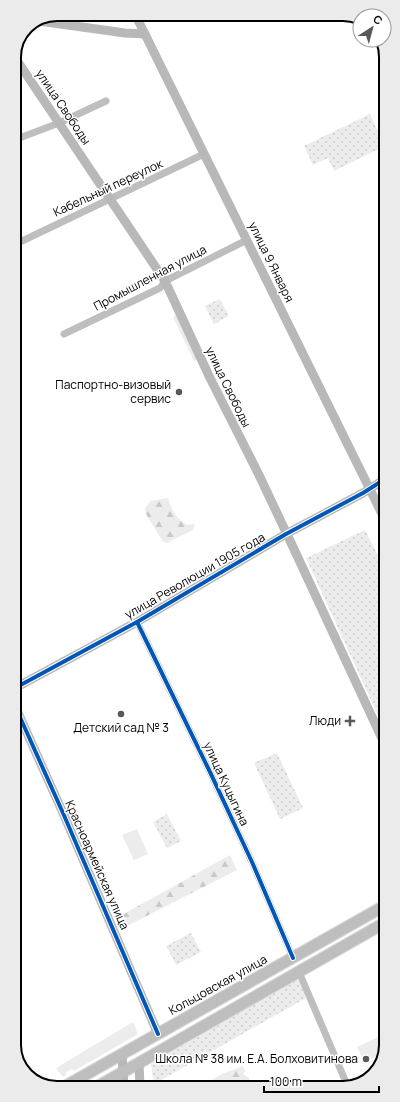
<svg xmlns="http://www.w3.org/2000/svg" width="400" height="1102" font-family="Manrope,sans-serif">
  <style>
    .grass { fill: #ececec }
    .forest { fill: url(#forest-firs) }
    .park { fill: url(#park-dots) }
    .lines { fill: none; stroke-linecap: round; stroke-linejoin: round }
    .primary-casing { stroke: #dbdbdb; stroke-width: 13 }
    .street { stroke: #bebebe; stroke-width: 7 }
    .secondary { stroke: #b8b8b8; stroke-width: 9 }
    .primary { stroke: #bebebe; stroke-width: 11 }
    .cycleway-casing { stroke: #fff; stroke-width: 6 }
    .cycleway { stroke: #0057b8; stroke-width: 4 }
    .poi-dot { fill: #595959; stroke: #fff; stroke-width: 1.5 }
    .labels { text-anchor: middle; stroke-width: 3; stroke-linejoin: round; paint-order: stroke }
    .street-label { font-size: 12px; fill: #000; stroke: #fff }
    .poi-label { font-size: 12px; fill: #000; stroke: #fff; text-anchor: end }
    .rim { fill: none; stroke: #000; stroke-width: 2 }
  </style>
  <defs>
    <pattern id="forest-firs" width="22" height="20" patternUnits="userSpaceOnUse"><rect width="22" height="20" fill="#ececec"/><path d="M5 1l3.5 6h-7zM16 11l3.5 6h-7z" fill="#c9c9c9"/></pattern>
    <pattern id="park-dots" width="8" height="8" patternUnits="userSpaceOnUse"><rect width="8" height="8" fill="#ececec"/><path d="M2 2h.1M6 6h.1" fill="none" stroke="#c9c9c9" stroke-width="1.8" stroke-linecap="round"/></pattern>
  </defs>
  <rect width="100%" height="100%" fill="#fff"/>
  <g class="grass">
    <path d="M178,313L199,359L194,361L173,317Z"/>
    <path d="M137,829L148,854L134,860L122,835Z"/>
    <path d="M133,1022L138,1034L74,1071L72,1069L66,1072V1075L63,1077L56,1068Z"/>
    <path d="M385,1034L386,1045L384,1053L364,1062L357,1047Z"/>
  </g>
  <g class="forest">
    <path d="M168,498C172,511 176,518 187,525L195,524L193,530L167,543L163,542L146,514L145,509L150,501Z"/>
    <path d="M230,855L237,870L127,926L122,915Z"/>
    <path d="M243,1066L245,1071L243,1074L249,1078L250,1087H238L229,1081L219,1082L216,1087H199L222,1074Z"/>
  </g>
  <g class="park">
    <path d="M370,114L385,146L334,171L328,158L313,165L304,146Z"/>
    <path d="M220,299L229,316L214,324L205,306Z"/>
    <path d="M365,530L385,569L386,733L306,558Z"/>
    <path d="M277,753L303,808L280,819L254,763Z"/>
    <path d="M167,814L181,841L167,848L153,822Z"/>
    <path d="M191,933L201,952L176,965L166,946Z"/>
    <path d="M298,979L306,998L154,1084L151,1064Z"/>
  </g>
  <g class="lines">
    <defs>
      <g id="primary">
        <path d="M62,1088L386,905"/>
        <path d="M95,1088L386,922"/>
      </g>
    </defs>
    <use href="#primary" class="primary-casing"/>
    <g class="street">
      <path d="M14,140L59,123L106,101"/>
      <path d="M22,241L204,154"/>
      <path d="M64,334L160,288L165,281L247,240"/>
      <path d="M137,622L210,772L252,862L293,958"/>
      <path d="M299,972L348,1087"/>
    </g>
    <g class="secondary">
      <path d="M135,14L385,520"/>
      <path d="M39,21L125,33L145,34"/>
      <path d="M14,56L165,281L210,378L259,475L293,547L386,747"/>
      <path d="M15,688L137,622L286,534L363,493L385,479"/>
      <path d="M15,706L63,813L158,1034"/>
      <path d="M122,1054L124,1088"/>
      <path d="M139,1063L140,1087"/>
    </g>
    <use href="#primary" class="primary"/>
    <defs>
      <g id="cycleway">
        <path d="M137,622L210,772L252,862L293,958"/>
        <path d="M15,688L137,622L286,534L363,493L385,479"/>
        <path d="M15,706L63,813L158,1034"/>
      </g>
    </defs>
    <use href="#cycleway" class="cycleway-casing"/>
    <use href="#cycleway" class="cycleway"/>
  </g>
  <g class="poi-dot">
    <circle cx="179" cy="392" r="4"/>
    <circle cx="121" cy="714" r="4"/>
    <path d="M348 715h4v4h4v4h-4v4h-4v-4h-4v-4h4z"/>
    <circle cx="366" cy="1059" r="4"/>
  </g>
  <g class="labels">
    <g class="street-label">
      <text transform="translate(63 107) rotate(56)" y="4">улица Свободы</text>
      <text transform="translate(108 188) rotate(-25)" y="4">Кабельный переулок</text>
      <text transform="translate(271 262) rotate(64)" y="4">улица 9 Января</text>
      <text transform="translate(150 278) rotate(-28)" y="4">Промышленная улица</text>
      <text transform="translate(228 387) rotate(64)" y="4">улица Свободы</text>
      <text transform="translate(195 576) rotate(-30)" y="4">улица Революции 1905 года</text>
      <text transform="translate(226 784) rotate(65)" y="4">улица Куцыгина</text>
      <text transform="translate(97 865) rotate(66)" y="4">Красноармейская улица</text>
      <text transform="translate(218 985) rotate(-29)" y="4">Кольцовская улица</text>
    </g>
    <g class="poi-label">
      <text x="171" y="389">Паспортно-визовый<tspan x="171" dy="14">сервис</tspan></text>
      <text x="341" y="725">Люди</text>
      <text x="121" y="732" text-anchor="middle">Детский сад № 3</text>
      <text x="358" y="1063">Школа № 38 им. Е.А. Болховитинова</text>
    </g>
  </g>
  <path d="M0 0H400V1102H0ZM57 21H343A36 36 0 0 1 379 57V1045A36 36 0 0 1 343 1081H57A36 36 0 0 1 21 1045V57A36 36 0 0 1 57 21Z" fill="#ebebeb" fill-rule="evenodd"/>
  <path class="rim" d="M57 21H343A36 36 0 0 1 379 57V1045A36 36 0 0 1 343 1081H57A36 36 0 0 1 21 1045V57A36 36 0 0 1 57 21Z"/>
  <g transform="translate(372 28) rotate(36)"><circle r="19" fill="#ffffff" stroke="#999999"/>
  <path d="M0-3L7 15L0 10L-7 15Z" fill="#595959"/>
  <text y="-6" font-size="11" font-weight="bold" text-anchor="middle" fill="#000000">С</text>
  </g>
  <path d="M264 1086v6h115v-6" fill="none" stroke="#000000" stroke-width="2"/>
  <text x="270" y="1086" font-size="12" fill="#000000" stroke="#ffffff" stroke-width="3" paint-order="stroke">100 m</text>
</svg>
